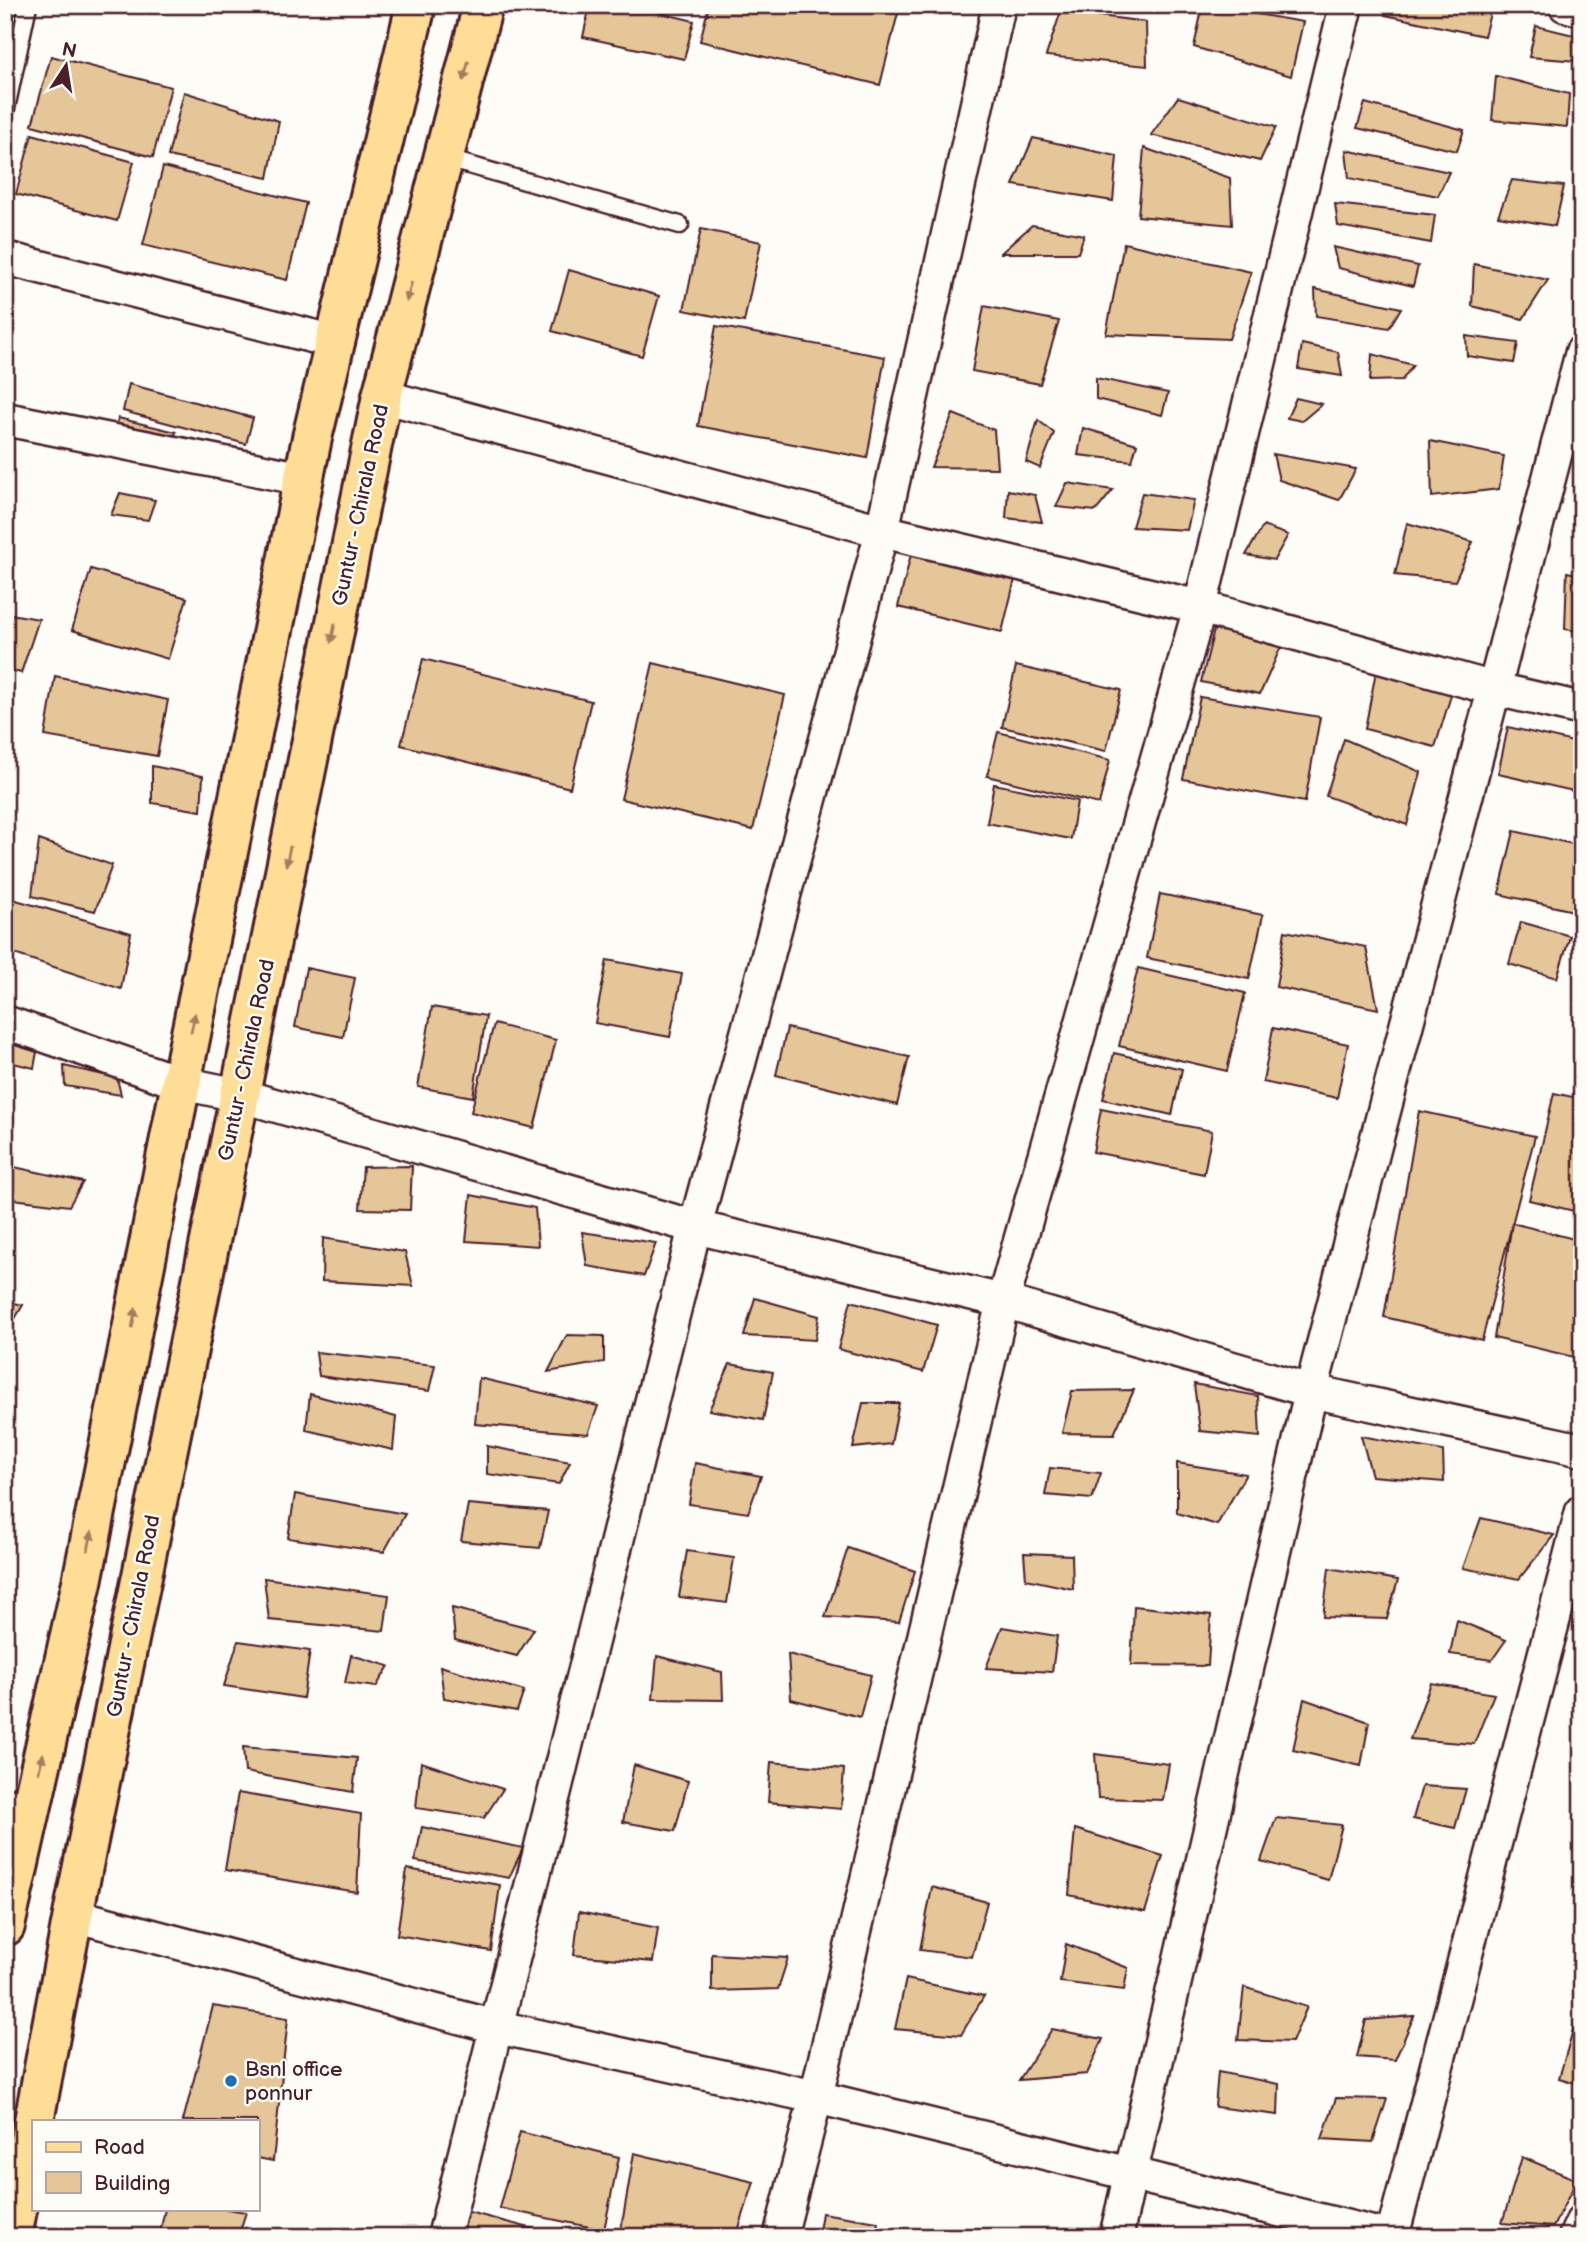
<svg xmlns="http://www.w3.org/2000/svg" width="1587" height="2242" font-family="'Balsamiq Sans',sans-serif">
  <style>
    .building { fill: #e5c698; stroke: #4a1f2b; stroke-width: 2 }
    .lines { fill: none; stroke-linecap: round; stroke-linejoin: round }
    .lane-casing { stroke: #4a1f2b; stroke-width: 21 }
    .street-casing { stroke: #4a1f2b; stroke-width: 37 }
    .primary-casing { stroke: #4a1f2b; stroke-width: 44 }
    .lane { stroke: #fdfcf7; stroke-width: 16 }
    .street { stroke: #fdfcf7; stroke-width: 32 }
    .primary { stroke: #fedd96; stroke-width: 38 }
    .oneway { fill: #a47e60 }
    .poi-dot { fill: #1f6fb2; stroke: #fdfcf7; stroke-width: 2.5 }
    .labels { text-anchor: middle; stroke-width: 5; stroke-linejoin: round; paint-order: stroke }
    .street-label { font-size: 21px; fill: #4a1f2b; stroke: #fdfcf7 }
    .poi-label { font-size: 21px; fill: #4a1f2b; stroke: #fdfcf7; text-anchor: start }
  </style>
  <rect width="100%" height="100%" fill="#fdfcf7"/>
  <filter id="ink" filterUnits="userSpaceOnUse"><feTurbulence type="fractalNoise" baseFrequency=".0143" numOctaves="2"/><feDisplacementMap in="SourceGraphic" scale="14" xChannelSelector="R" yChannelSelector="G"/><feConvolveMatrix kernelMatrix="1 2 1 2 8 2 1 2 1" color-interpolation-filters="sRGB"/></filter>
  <g filter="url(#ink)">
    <g class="building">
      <path d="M590,5H628L694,21L684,59L583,37Z"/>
      <path d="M709,5H900L880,85L700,41Z"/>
      <path d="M1203,5L1303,22L1291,76L1194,47Z"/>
      <path d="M1387,5H1476L1491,10L1484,36L1385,15Z"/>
      <path d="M1061,11L1146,22L1147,66L1046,56Z"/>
      <path d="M1536,26L1582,37L1577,61L1529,57Z"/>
      <path d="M51,56L171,87L153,157L32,125Z"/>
      <path d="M1496,76L1569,94L1567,127L1492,120Z"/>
      <path d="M184,92L279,121L268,178L168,156Z"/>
      <path d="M1178,97L1276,127L1260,161L1151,135Z"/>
      <path d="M1365,103L1464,130L1457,151L1357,128Z"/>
      <path d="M32,134L134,162L117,221L16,194Z"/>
      <path d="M1033,138L1117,156L1113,201L1013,185Z"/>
      <path d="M1144,148L1230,178L1232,225L1138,216Z"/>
      <path d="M1346,150L1449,172L1438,196L1349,178Z"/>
      <path d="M163,167L306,203L287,280L143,245Z"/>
      <path d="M1512,180L1564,186L1555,226L1498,216Z"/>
      <path d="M1335,204L1435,215L1431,243L1338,226Z"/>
      <path d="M1032,225L1084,235L1078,253H1001Z"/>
      <path d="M701,229L761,242L744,322L684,310Z"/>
      <path d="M1124,243L1251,272L1229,339L1106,334Z"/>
      <path d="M1333,247L1418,266L1413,286L1338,268Z"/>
      <path d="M1474,264L1548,280L1523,319L1472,306Z"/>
      <path d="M569,270L659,296L642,356L552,331Z"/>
      <path d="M1315,289L1401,308L1389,328L1316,316Z"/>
      <path d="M984,306L1059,321L1040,384L972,371Z"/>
      <path d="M716,326L885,357L867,458L698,426Z"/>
      <path d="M1466,336L1518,343L1514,363L1467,356Z"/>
      <path d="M1302,344L1338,352L1342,376L1298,369Z"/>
      <path d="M1372,354L1413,365L1402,380L1370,381Z"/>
      <path d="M1096,378L1168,393L1162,415L1096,399Z"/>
      <path d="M129,384L253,418L246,444L123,411Z"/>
      <path d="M1296,398L1322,404L1302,421L1287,418Z"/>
      <path d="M953,414L994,430L997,468L931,467Z"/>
      <path d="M118,418L176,432L171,449L114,437Z"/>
      <path d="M1038,420L1054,433L1040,468L1026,462Z"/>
      <path d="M1083,428L1137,444L1132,461L1078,455Z"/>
      <path d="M1430,441L1504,456L1499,489L1432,497Z"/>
      <path d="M1273,454L1356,469L1339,500L1279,480Z"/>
      <path d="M1067,483L1113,490L1096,511L1056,507Z"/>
      <path d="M1008,490L1035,495L1042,522L1006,518Z"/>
      <path d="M120,493L155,500L148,520L111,515Z"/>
      <path d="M1142,493L1194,500L1187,530L1132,527Z"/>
      <path d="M1407,523L1473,542L1455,581L1395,575Z"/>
      <path d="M1263,526L1288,535L1274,560L1246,555Z"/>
      <path d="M914,542L1018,567L1002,632L898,607Z"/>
      <path d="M91,569L187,598L168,659L72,630Z"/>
      <path d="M1567,572L1582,575V632L1565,629Z"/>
      <path d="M5,613L39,619L21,673L5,669Z"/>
      <path d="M1215,626L1283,642L1260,694L1201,682Z"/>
      <path d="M423,659L591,701L570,788L401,745Z"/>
      <path d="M653,663L785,695L753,830L621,799Z"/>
      <path d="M1016,666L1121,690L1106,751L1002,727Z"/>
      <path d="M1377,666L1453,689L1435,747L1365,729Z"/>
      <path d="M55,676L168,700L157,756L45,736Z"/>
      <path d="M1200,697L1320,717L1305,802L1183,779Z"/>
      <path d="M1508,727L1582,744V793L1498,774Z"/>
      <path d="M998,732L1110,760L1099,804L987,776Z"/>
      <path d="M1344,739L1421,772L1407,825L1326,796Z"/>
      <path d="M152,766L203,776L201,811L152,803Z"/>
      <path d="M994,784L1077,801L1071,839L987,823Z"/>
      <path d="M1514,831L1582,846V897L1578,912L1499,894Z"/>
      <path d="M39,840L112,865L95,911L32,896Z"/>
      <path d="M1160,894L1263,915L1249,979L1147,958Z"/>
      <path d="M9,898L131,933L121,989L5,951V910Z"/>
      <path d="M1521,922L1570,936L1557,978L1509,964Z"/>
      <path d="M1285,931L1366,947L1378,1009L1276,987Z"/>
      <path d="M607,960L682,974L670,1037L595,1023Z"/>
      <path d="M306,968L355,978L343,1037L295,1027Z"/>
      <path d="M1138,968L1245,993L1227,1071L1119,1046Z"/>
      <path d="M432,1007L486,1016L473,1097L418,1087Z"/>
      <path d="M494,1024L556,1040L534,1128L471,1112Z"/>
      <path d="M787,1028L909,1057L897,1105L776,1075Z"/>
      <path d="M1273,1028L1348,1044L1337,1098L1263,1082Z"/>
      <path d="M5,1042L37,1052L34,1068L5,1061Z"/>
      <path d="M1114,1053L1182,1069L1172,1115L1103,1099Z"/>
      <path d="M64,1066L117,1078L121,1095L65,1086Z"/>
      <path d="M1554,1093L1582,1099V1213L1529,1200Z"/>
      <path d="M1101,1109L1212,1131L1204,1174L1093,1152Z"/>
      <path d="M1419,1111L1535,1136L1482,1340L1384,1317Z"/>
      <path d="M5,1165L83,1182L69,1206L5,1198Z"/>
      <path d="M412,1166L410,1210L360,1209L363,1167Z"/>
      <path d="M471,1195L535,1208L538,1246L466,1241Z"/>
      <path d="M1512,1223L1582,1241V1359L1494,1338Z"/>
      <path d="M582,1232L656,1243L644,1276L587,1266Z"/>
      <path d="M323,1238L405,1252L413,1286L322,1281Z"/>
      <path d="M755,1298L819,1316L815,1340L744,1336Z"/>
      <path d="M5,1301L23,1305L5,1336Z"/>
      <path d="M851,1301L937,1325L923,1372L838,1349Z"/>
      <path d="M567,1335L604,1336V1362L548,1372Z"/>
      <path d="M316,1352L435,1365L429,1391L319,1376Z"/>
      <path d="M730,1364L773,1372L763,1420L709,1410Z"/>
      <path d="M479,1378L598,1406L588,1434L475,1424Z"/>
      <path d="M1194,1384L1258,1396L1260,1437L1200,1431Z"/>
      <path d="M1134,1390L1114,1434L1062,1433L1072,1391Z"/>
      <path d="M310,1394L396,1417L393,1450L306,1430Z"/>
      <path d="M863,1403H899L891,1444L853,1448Z"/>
      <path d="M1361,1436L1443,1451L1444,1482L1372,1476Z"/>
      <path d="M487,1446L570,1462L559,1484L487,1474Z"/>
      <path d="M695,1463L761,1476L748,1513L689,1504Z"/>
      <path d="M1177,1463L1246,1474L1217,1525L1177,1513Z"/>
      <path d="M1050,1468L1101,1473L1092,1499L1045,1495Z"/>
      <path d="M295,1494L405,1514L384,1552L288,1538Z"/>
      <path d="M468,1504L548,1511L540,1548L461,1541Z"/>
      <path d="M1481,1518L1554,1535L1519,1579L1463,1568Z"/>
      <path d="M848,1548L915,1571L899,1622L825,1617Z"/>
      <path d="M687,1551L734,1558L727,1603L679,1597Z"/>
      <path d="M1024,1553L1072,1555L1073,1589L1026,1579Z"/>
      <path d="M1329,1568L1398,1580L1387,1619L1323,1617Z"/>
      <path d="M264,1578L389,1595L384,1631L269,1620Z"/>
      <path d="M1134,1606L1211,1615L1208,1666L1131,1665Z"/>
      <path d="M452,1608L534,1629L517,1656L455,1640Z"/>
      <path d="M1457,1620L1506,1640L1492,1660L1450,1654Z"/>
      <path d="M1002,1627L1057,1636L1052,1672L986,1668Z"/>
      <path d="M238,1641L310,1651L303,1698L224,1686Z"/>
      <path d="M788,1654L871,1675L860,1717L791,1699Z"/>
      <path d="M351,1655L389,1666L376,1687L345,1683Z"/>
      <path d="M657,1656L722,1672L723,1700L653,1699Z"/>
      <path d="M440,1666L524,1691L517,1711L444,1698Z"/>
      <path d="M1431,1683L1494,1694L1474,1744L1410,1739Z"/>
      <path d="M1304,1699L1369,1722L1361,1766L1293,1750Z"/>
      <path d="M243,1747L357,1758L353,1792L245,1772Z"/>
      <path d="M1095,1754L1169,1764L1163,1800L1098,1798Z"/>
      <path d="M421,1762L503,1789L484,1818L416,1808Z"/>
      <path d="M771,1762L844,1769L841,1809L768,1802Z"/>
      <path d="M634,1765L688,1781L675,1831L623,1822Z"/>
      <path d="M1422,1786L1466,1789L1455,1828L1413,1819Z"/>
      <path d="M238,1793L361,1814L357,1892L225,1870Z"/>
      <path d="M1276,1818L1342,1825L1328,1880L1261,1861Z"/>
      <path d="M422,1827L523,1848L509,1878L415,1861Z"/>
      <path d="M1075,1829L1163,1856L1145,1912L1069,1895Z"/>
      <path d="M407,1869L500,1885L491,1951L397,1935Z"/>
      <path d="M932,1887L987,1902L972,1957L920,1950Z"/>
      <path d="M579,1912L658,1928L653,1962L574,1955Z"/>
      <path d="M1066,1944L1128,1968L1124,1990L1060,1982Z"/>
      <path d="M712,1954L788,1958L778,1989L712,1991Z"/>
      <path d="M906,1979L984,1996L961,2035L895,2029Z"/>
      <path d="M1244,1987L1307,2007L1292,2042L1238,2040Z"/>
      <path d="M213,2006L288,2018L273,2161L257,2158V2121H183Z"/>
      <path d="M1414,2016L1395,2060L1357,2057L1366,2020Z"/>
      <path d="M1575,2023L1582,2024V2085L1559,2078Z"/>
      <path d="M1052,2029L1103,2039L1087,2074L1019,2080Z"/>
      <path d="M1218,2072L1279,2084L1278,2115L1215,2107Z"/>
      <path d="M1336,2098L1387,2099L1373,2142L1322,2139Z"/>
      <path d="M520,2132L619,2157L604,2230L499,2208Z"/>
      <path d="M634,2153L754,2182L736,2237L620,2236Z"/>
      <path d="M1522,2157L1577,2180L1553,2227L1502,2223Z"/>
      <path d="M165,2209H227L246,2212L238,2237H159Z"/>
      <path d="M465,2211L564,2237H465Z"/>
      <path d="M822,2213L878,2222L875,2237H818Z"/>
      <path d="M944,2229L972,2237H942Z"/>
    </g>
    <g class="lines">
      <defs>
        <g id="lane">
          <path d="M5,113L28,5"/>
          <path d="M444,158L680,225"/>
          <path d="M5,1796L32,1802"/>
        </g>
        <g id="street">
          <path d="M1565,5L1582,10"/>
          <path d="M5,258L335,342"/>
          <path d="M382,396L882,531L1200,607L1495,689L1582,709"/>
          <path d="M5,419L304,479"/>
          <path d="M5,1022L181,1083L239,1095L695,1227L1003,1301L1311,1391L1582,1450"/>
          <path d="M73,1915L497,2027L816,2097L1389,2237"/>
          <path d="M444,2237L695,1227L882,531L999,5"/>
          <path d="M780,2237L816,2097L1003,1301L1200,607L1346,5"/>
          <path d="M1116,2237L1311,1391L1582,352"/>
          <path d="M1392,2237L1582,1511"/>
          <path d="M1575,2237L1582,2222"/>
        </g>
        <g id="primary">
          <path d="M5,1926L82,1582L181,1083L312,438L416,5"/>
          <path d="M34,2121L73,1915L382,396L483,5"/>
          <path d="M12,2237L33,2123"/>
        </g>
      </defs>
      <use href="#lane" class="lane-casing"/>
      <use href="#street" class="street-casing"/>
      <use href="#primary" class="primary-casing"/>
      <use href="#lane" class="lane"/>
      <use href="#street" class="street"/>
      <use href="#primary" class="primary"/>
    </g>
    <defs><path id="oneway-solid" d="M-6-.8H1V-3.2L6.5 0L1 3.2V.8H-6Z" transform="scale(1.75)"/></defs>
    <g class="oneway">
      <use href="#oneway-solid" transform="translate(466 71) rotate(104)"/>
      <use href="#oneway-solid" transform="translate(409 292) rotate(105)"/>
      <use href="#oneway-solid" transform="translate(333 633) rotate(102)"/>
      <use href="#oneway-solid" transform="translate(288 856) rotate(102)"/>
      <use href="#oneway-solid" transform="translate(193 1023) rotate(-78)"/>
      <use href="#oneway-solid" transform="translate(134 1318) rotate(-79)"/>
      <use href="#oneway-solid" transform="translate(90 1541) rotate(-79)"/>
      <use href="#oneway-solid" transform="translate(41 1763) rotate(-77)"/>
    </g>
  </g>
  <circle class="poi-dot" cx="231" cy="2081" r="7"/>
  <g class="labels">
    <g class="street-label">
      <text transform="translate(360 505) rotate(-78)" y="7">Guntur - Chirala Road</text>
      <text transform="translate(246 1060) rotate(-78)" y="7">Guntur - Chirala Road</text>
      <text transform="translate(133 1616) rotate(-79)" y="7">Guntur - Chirala Road</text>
    </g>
    <g class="poi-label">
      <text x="245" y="2076">Bsnl office<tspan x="245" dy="24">ponnur</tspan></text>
    </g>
  </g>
  <rect width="1587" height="2242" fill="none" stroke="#fdfcf7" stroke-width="28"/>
  <rect x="14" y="14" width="1559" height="2214" fill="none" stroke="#4a1f2b" stroke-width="2.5" filter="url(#ink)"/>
  <rect x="32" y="2120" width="228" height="91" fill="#fdfcf7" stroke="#b5a4a5" stroke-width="2"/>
  <rect x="46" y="2142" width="35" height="10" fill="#fedd96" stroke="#b5a4a5" stroke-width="2"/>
  <text x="94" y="2154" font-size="21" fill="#4a1f2b">Road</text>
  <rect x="46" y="2172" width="35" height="21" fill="#e5c698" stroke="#b5a4a5" stroke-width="2"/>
  <text x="94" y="2190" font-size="21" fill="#4a1f2b">Building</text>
  <g transform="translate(66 66) rotate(12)" stroke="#fdfcf7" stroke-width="5" paint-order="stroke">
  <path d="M0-5L12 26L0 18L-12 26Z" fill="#4a1f2b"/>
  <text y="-10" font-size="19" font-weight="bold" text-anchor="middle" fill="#4a1f2b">N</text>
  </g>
</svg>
